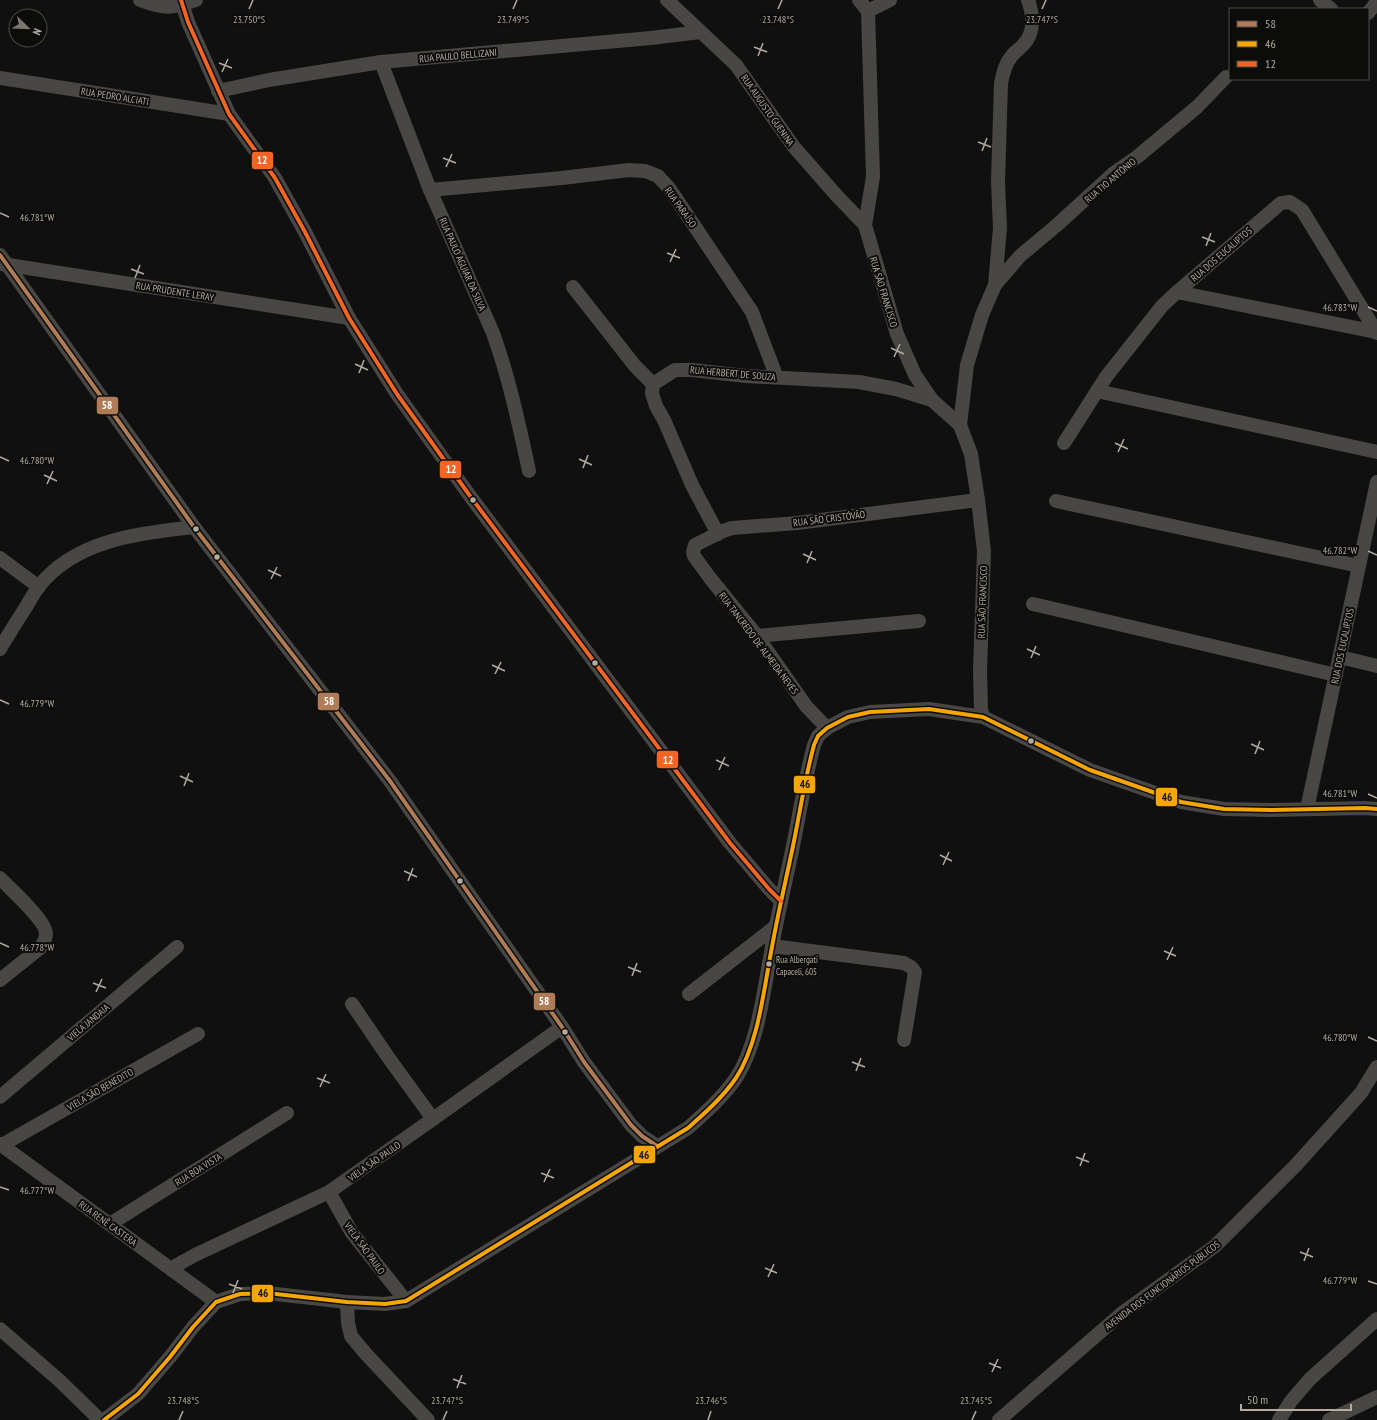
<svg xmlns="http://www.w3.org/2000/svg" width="1377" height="1420" font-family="'PT Sans Narrow',sans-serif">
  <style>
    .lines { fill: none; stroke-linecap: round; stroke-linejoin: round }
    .minor { stroke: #494744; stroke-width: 14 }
    .bus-1-casing { stroke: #0c0c0a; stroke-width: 7 }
    .bus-2-casing { stroke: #0c0c0a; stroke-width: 7 }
    .bus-3-casing { stroke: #0c0c0a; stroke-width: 7 }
    .bus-1 { stroke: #b07c57; stroke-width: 4 }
    .bus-2 { stroke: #f7a600; stroke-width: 4 }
    .bus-3 { stroke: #f26522; stroke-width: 4 }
    .ticks { fill: none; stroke: #b3ab9f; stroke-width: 1.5 }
    .bus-dot { fill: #b3ab9f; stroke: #0c0c0a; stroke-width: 1.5 }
    .labels { text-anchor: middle; stroke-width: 4; stroke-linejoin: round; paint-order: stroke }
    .bus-label { font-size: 9px; fill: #b3ab9f; stroke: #0c0c0a; text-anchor: start }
    .street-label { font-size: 10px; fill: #b3ab9f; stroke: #0c0c0a }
    .ticks-label { font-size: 10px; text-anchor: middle; fill: #b3ab9f; stroke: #0c0c0a; stroke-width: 4; stroke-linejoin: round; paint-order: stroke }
    .line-badge { stroke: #0c0c0a; stroke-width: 1.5 }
    .badge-label { font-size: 11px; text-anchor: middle; font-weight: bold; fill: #fff }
    .pale-badge-label { font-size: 11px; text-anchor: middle; font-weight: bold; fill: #111 }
  </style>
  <rect width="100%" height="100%" fill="#101010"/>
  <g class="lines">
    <g class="minor">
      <path d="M140,0C164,9 171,9 196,0"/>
      <path d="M181,0L188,22L229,114L275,178L305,232L349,318L397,394L470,496L730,843L769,889L781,901"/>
      <path d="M667,0L736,65L794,147L837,196L865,225"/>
      <path d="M859,0L868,11L890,0"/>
      <path d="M1320,0L1331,9"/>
      <path d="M868,11L873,177L865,225L897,334L915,375L932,400L960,425L971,454L978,500L984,551L982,612L980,670L981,709L983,717"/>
      <path d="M1368,13L1377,2"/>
      <path d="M381,62L430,190L493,333C509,378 519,424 529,471"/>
      <path d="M0,78L229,114"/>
      <path d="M218,91L269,80L381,62L651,38L700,32"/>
      <path d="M430,190L562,178L629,170L645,171L658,176L669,188L752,312L774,370L775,377"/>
      <path d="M0,255L194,527L390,781L562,1027L584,1062L631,1125L642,1136L657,1146"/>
      <path d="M2,264L349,318"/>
      <path d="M995,285L1020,256L1057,225L1114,173L1137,157L1197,107L1226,77"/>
      <path d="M573,287L635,366L653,384"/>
      <path d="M1177,292L1376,332"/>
      <path d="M1097,391L1377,452"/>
      <path d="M960,425L967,365L982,315L995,285L1000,228L998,182L1001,83C1003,74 1005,64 1011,57C1014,52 1020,49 1024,44C1035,32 1033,14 1028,0"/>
      <path d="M1064,443L1106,377L1162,306L1177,292L1281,203L1290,202L1302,210L1377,333"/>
      <path d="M1056,501L1359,566"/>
      <path d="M718,534L692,485L664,420L656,406L652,393L653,384L675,370H692L746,376L859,382L896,389L932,400"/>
      <path d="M0,558L39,587"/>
      <path d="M1033,604L1336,675"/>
      <path d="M757,636L919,621"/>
      <path d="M0,649C8,635 17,621 26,607C30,600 34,593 39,586C77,539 138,534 194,527"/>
      <path d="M1340,657L1377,666"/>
      <path d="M827,728L806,706L757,636L710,578L694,556L693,552L695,545L723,531L732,528L797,523L978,500"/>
      <path d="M1307,809L1377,482"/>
      <path d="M0,878C9,888 47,921 46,934C46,939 43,944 40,948L0,980"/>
      <path d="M772,946L904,963L911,967L915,972L904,1040"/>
      <path d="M689,994L776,926"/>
      <path d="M352,1004L388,1057L433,1119"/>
      <path d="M0,1097L177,947"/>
      <path d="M0,1144L216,1302"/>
      <path d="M2,1145L198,1034"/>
      <path d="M329,1192L352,1233L406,1301"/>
      <path d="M110,1224L287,1113"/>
      <path d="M172,1270L177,1265L195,1255L329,1192L433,1119L562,1027"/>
      <path d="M347,1302L348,1323L351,1336L366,1354L428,1420"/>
      <path d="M0,1329L60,1381L100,1420"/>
      <path d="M104,1420L138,1394L170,1357L193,1327L216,1302L240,1294L267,1293L347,1302L385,1304L406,1301L688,1128C705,1113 723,1097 736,1078C759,1043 764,987 772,947C778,913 786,880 793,846C800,812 805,778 814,745L818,736L827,728L848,717L870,712L929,709L983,717L1090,770L1181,802L1224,809L1271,810L1365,808L1377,809"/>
      <path d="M999,1420L1121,1314L1215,1246L1296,1165L1361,1093L1377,1067"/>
      <path d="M1279,1420L1291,1401L1310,1379L1377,1319"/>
      <path d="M1329,1420L1377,1397"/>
    </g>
    <defs>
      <path id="bus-1" d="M0,255L194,527L390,781L562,1027L584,1062L631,1125L642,1136L657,1146"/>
      <path id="bus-2" d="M104,1420L138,1394L170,1357L193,1327L216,1302L240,1294L267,1293L347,1302L385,1304L406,1301L688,1128C705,1113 723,1097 736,1078C759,1043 764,987 772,947C778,913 786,880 793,846C800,812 805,778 814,745L818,736L827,728L848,717L870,712L929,709L983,717L1090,770L1181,802L1224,809L1271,810L1365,808L1377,809"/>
      <path id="bus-3" d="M181,0L188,22L229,114L275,178L305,232L349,318L397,394L470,496L730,843L769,889L781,901"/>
    </defs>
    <use href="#bus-1" class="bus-1-casing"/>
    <use href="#bus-2" class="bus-2-casing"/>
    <use href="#bus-3" class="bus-3-casing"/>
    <use href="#bus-1" class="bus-1"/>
    <use href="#bus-2" class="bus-2"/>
    <use href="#bus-3" class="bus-3"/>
  </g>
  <path class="ticks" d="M249,9L253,0M513,9L517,0M778,9L782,0M1042,9L1046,0M754,47L767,52M758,56L763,43M219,63L232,68M222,72L228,59M978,142L991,147M982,151L987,138M443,158L456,163M446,167L452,154M0,213L9,217M1202,237L1215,242M1206,246L1211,233M667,253L680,258M670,262L676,249M131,269L144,274M135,278L140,265M1368,307L1377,311M891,348L904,354M894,357L900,344M355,364L368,370M359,373L364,360M1115,443L1128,449M1118,452L1124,439M0,457L9,461M579,459L592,465M583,468L588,455M44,475L57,481M47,484L53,471M1368,551L1377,555M803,554L816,560M807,563L812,551M268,570L281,576M271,579L277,567M1027,649L1040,655M1031,658L1036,646M492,665L505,671M495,674L501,662M0,700L9,704M1251,744L1264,750M1255,754L1260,741M716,760L729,766M719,770L725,757M180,776L193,782M184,786L189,773M1368,794L1377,798M940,855L952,861M943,865L949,852M404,871L417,877M408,881L413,868M0,943L9,947M1164,951L1176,956M1167,960L1173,947M628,967L641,972M632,976L637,963M93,983L106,988M96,992L102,979M1368,1037L1377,1041M852,1062L865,1067M856,1071L861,1058M317,1078L330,1083M320,1087L326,1074M1076,1157L1089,1162M1080,1166L1085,1153M541,1173L554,1178M544,1182L550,1169M0,1187L9,1190M1300,1252L1313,1257M1304,1261L1309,1248M765,1268L777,1273M768,1277L774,1264M1368,1281L1377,1284M229,1284L242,1289M233,1293L238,1280M989,1363L1001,1368M992,1372L998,1359M453,1379L466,1384M457,1388L462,1375M179,1420L183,1411M443,1420L447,1411M708,1420L711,1411M972,1420L976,1411"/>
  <g class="bus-dot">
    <circle cx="473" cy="500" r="3.5"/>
    <circle cx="196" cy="529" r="3.5"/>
    <circle cx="217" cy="557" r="3.5"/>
    <circle cx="595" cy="663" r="3.5"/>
    <circle cx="1031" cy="741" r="3.5"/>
    <circle cx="460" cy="881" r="3.5"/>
    <circle cx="769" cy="964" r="3.5"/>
    <circle cx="565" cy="1032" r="3.5"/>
  </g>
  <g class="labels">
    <g class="bus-label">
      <text x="776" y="963">Rua Albergati<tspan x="776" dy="12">Capaceli, 605</tspan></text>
    </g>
    <g class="street-label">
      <text transform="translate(458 55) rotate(-5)" y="4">RUA PAULO BELLIZANI</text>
      <text transform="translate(115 96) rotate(9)" y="4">RUA PEDRO ALCIATI</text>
      <text transform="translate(768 110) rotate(55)" y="4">RUA AUGUSTO GUENINA</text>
      <text transform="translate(1110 180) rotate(-40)" y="4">RUA TIO ANTÔNIO</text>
      <text transform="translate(681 207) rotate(55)" y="4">RUA PARAÍSO</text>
      <text transform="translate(1221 254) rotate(-41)" y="4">RUA DOS EUCALIPTOS</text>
      <text transform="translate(463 264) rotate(66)" y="4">RUA PAULO AGUIAR DA SILVA</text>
      <text transform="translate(175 291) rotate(9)" y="4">RUA PRUDENTE LERAY</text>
      <text transform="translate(884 292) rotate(73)" y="4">RUA SÃO FRANCISCO</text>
      <text transform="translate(733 373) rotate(5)" y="4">RUA HERBERT DE SOUZA</text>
      <text transform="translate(829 518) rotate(-7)" y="4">RUA SÃO CRISTÓVÃO</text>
      <text transform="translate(982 602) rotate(-88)" y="4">RUA SÃO FRANCISCO</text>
      <text transform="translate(759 643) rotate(53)" y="4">RUA TANCREDO DE ALMEIDA NEVES</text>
      <text transform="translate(1342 646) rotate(-78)" y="4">RUA DOS EUCALIPTOS</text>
      <text transform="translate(88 1022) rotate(-40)" y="4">VIELA JANDAIA</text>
      <text transform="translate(100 1089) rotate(-30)" y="4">VIELA SÃO BENEDITO</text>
      <text transform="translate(374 1161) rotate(-35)" y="4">VIELA SÃO PAULO</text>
      <text transform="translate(198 1169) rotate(-32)" y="4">RUA BOA VISTA</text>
      <text transform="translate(108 1223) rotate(36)" y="4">RUA RENÊ CASTERA</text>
      <text transform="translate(365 1248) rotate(54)" y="4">VIELA SĀO PAULO</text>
      <text transform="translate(1162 1285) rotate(-37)" y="4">AVENIDA DOS FUNCIONÁRIOS PÚBLICOS</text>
    </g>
  </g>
  <g class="ticks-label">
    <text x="249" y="23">23.750°S</text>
    <text x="513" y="23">23.749°S</text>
    <text x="778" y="23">23.748°S</text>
    <text x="1042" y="23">23.747°S</text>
    <text x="37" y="221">46.781°W</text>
    <text x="1340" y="311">46.783°W</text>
    <text x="37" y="464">46.780°W</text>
    <text x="1340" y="554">46.782°W</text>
    <text x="37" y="707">46.779°W</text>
    <text x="1340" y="797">46.781°W</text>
    <text x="37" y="951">46.778°W</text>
    <text x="1340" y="1041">46.780°W</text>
    <text x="37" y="1194">46.777°W</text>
    <text x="1340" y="1284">46.779°W</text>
    <text x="183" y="1404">23.748°S</text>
    <text x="447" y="1404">23.747°S</text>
    <text x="711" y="1404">23.746°S</text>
    <text x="976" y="1404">23.745°S</text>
  </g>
  <g class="line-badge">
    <rect x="251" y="151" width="23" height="19" rx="4" fill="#f26522"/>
    <rect x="96" y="396" width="23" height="19" rx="4" fill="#b07c57"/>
    <rect x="439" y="460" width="23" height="19" rx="4" fill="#f26522"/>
    <rect x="317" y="692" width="23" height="19" rx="4" fill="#b07c57"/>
    <rect x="656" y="750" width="23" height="19" rx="4" fill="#f26522"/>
    <rect x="793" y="775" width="23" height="19" rx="4" fill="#f7a600"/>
    <rect x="1155" y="787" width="23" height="20" rx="4" fill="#f7a600"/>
    <rect x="533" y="992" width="23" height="19" rx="4" fill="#b07c57"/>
    <rect x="633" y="1145" width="23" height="19" rx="4" fill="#f7a600"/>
    <rect x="251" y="1284" width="23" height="19" rx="4" fill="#f7a600"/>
  </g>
  <g class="badge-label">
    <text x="262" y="164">12</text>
    <text x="107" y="409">58</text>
    <text x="451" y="473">12</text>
    <text x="329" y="705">58</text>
    <text x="668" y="764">12</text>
    <text x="544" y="1005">58</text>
  </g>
  <g class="pale-badge-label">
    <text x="805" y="788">46</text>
    <text x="1167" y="801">46</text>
    <text x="644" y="1159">46</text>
    <text x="263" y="1297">46</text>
  </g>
  <rect x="1229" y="8" width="140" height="72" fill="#0c0c0a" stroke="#4f4c46"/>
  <rect x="1237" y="21" width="20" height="6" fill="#b07c57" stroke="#4f4c46"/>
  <text x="1265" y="28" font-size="12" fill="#b3ab9f">58</text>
  <rect x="1237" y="41" width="20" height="6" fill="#f7a600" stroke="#4f4c46"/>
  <text x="1265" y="48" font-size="12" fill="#b3ab9f">46</text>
  <rect x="1237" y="61" width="20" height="6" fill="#f26522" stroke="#4f4c46"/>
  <text x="1265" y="68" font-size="12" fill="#b3ab9f">12</text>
  <g transform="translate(28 28) rotate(113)"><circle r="19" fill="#0c0c0a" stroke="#4f4c46"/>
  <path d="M0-3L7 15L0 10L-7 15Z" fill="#7a756d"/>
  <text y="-6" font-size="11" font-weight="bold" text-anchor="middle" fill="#b3ab9f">N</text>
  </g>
  <path d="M1241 1404v6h110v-6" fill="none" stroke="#b3ab9f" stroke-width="2"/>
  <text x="1247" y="1404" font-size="12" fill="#b3ab9f" stroke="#0c0c0a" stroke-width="3" paint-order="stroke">50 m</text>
</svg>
